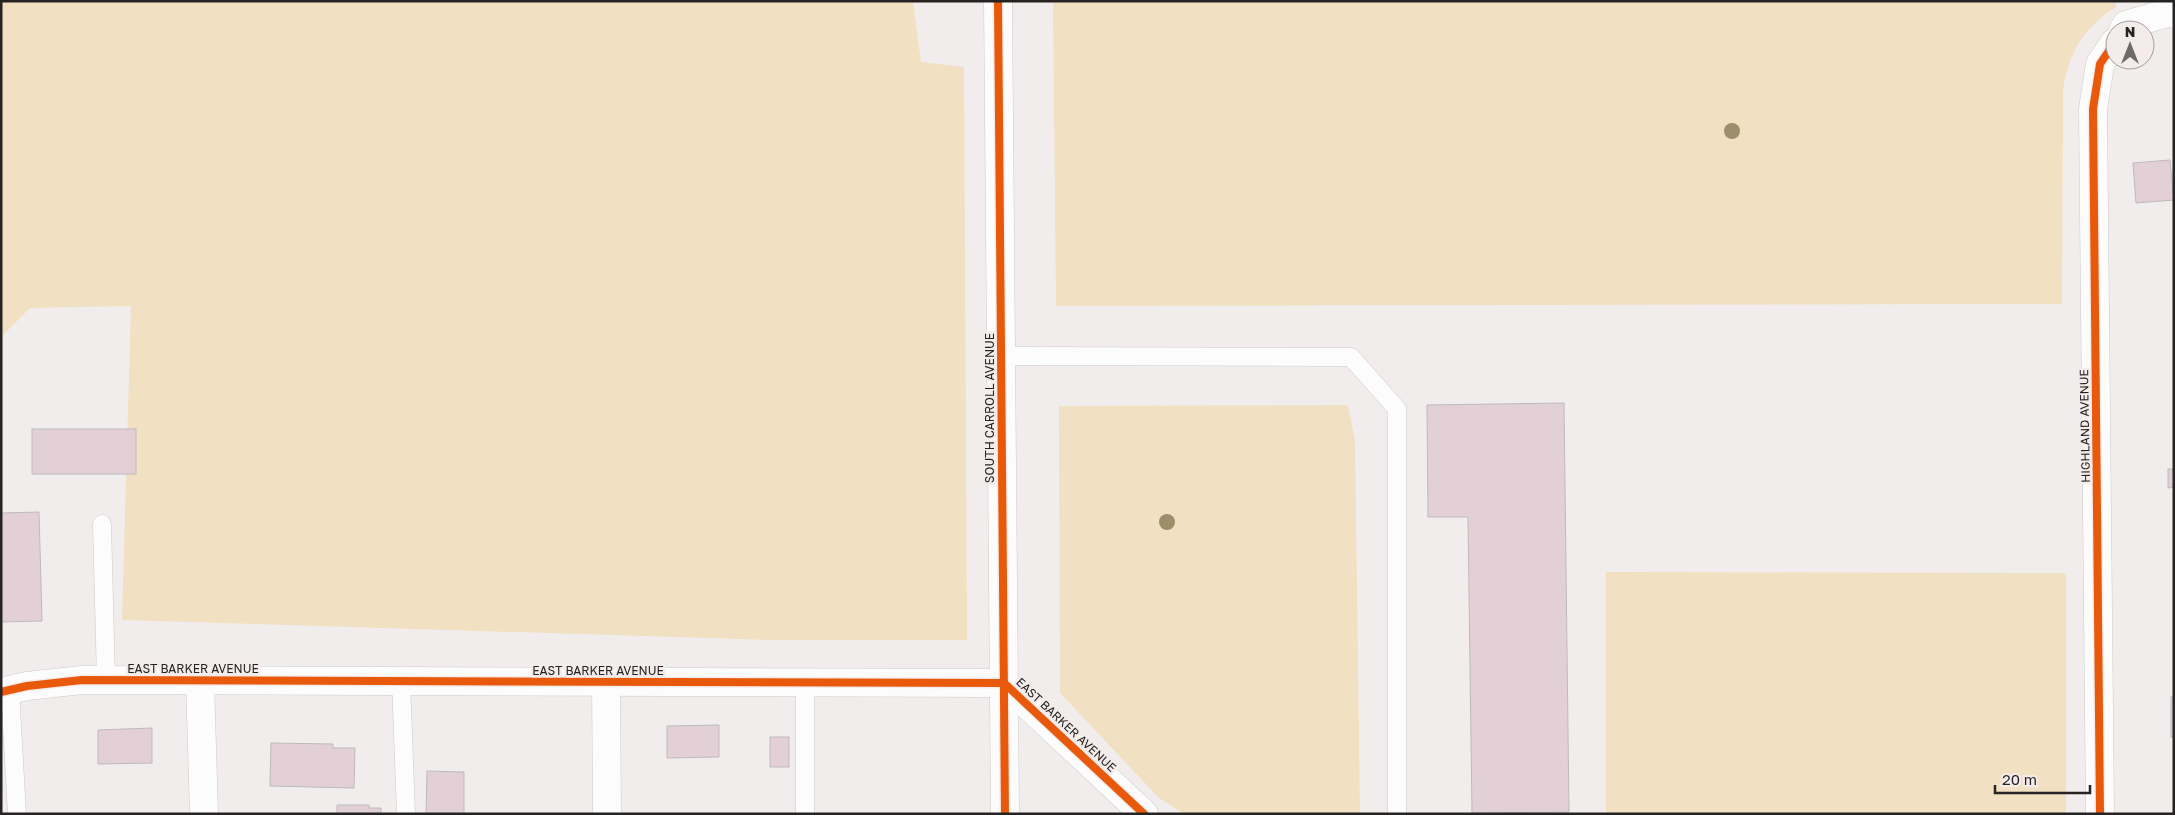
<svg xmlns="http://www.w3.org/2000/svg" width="2175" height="815" font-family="'Golos Text',sans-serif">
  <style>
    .green { fill: #f1e0c1 }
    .building { fill: #e2d0d6; stroke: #bebabb }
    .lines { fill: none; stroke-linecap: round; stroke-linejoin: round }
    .lane-casing { stroke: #cdc9c9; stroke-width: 19 }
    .street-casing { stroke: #cdc9c9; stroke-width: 29 }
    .secondary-casing { stroke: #cdc9c9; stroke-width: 29 }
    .lane { stroke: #fdfcfc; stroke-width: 18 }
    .street { stroke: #fdfcfc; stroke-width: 28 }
    .secondary { stroke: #fdfcfc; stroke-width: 28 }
    .cycleway-casing { stroke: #f4eceb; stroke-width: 11 }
    .cycleway { stroke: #e8590c; stroke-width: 8 }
    .tree { fill: #9d8e6c }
    .labels { text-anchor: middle; stroke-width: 5; stroke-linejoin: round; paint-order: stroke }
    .street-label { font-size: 12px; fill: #262323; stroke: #f4eceb }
  </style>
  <rect width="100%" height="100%" fill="#f2eded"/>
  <g class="green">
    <path d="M1,1H913L921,62L964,67L967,640H774L122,620L131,306L30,308L1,337Z"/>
    <path d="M1053,1H2116V7C2084,27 2068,53 2063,91L2062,304L1056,306Z"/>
    <path d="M1348,405L1355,442L1360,814H1184L1159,798L1060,693L1059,406Z"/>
    <path d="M1606,572L2066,573V814H1606Z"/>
  </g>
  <g class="building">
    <path d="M2170,160L2174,200L2136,203L2133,163Z"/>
    <path d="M1564,403L1569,812L1472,813L1468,517H1428L1427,405Z"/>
    <rect x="32" y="429" width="104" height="45"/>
    <path d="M2168,469H2174V487L2168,488Z"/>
    <path d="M39,512L42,621L1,622V513Z"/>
    <rect x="2171" y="697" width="3" height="40"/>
    <path d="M719,725V757L667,758V726Z"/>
    <path d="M152,728V763L98,764V730Z"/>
    <rect x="770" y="737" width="19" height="30"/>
    <path d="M271,743L333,744V748H355L354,788L270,786Z"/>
    <path d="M427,771L464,772V814H426Z"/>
    <path d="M337,805H369V808H381V814H337Z"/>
  </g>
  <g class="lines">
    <defs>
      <g id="lane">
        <path d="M1001,356L1351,357L1397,409V814"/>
        <path d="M102,524L106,680"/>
        <path d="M401,681L406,814"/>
        <path d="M10,690L17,814"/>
        <path d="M805,814V682"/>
      </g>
      <g id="street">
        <path d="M2123,30L2126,25L2167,13L2174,14"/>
        <path d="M200,680L204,814"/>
        <path d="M606,682L607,814"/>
        <path d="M2100,814L2093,109L2100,64L2115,42"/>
      </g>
      <g id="secondary">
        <path d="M998,1L1005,814"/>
        <path d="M1,692L27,686L82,680L1004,683L1144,814"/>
      </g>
    </defs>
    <use href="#lane" class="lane-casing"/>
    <use href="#street" class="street-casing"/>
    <use href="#secondary" class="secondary-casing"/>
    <use href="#lane" class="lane"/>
    <use href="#street" class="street"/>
    <use href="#secondary" class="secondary"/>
    <defs>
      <g id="cycleway">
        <path d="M998,1L1005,814"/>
        <path d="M1,692L27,686L82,680L1004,683L1144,814"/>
        <path d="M2100,814L2093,109L2100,64L2115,42"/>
      </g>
    </defs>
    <use href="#cycleway" class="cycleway-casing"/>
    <use href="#cycleway" class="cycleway"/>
  </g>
  <g class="tree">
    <circle cx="1732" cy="131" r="8"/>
    <circle cx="1167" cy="522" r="8"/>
  </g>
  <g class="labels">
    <g class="street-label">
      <text transform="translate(990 408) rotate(-90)" y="4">SOUTH CARROLL AVENUE</text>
      <text transform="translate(2085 426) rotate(-91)" y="4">HIGHLAND AVENUE</text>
      <text x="193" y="673">EAST BARKER AVENUE</text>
      <text x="598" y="675">EAST BARKER AVENUE</text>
      <text transform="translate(1066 725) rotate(43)" y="4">EAST BARKER AVENUE</text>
    </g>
  </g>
  <rect width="2175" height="815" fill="none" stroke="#262323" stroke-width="5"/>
  <g transform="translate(2130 45)"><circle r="24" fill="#f4eceb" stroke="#a29c9b"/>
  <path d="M0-4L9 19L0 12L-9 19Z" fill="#6d6a6a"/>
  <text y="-8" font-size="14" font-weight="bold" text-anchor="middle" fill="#262323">N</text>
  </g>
  <path d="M1995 785v8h95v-8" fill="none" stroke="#262323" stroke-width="2.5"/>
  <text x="2002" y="785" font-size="15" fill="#262323" stroke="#f4eceb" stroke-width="4" paint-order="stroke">20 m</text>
</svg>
